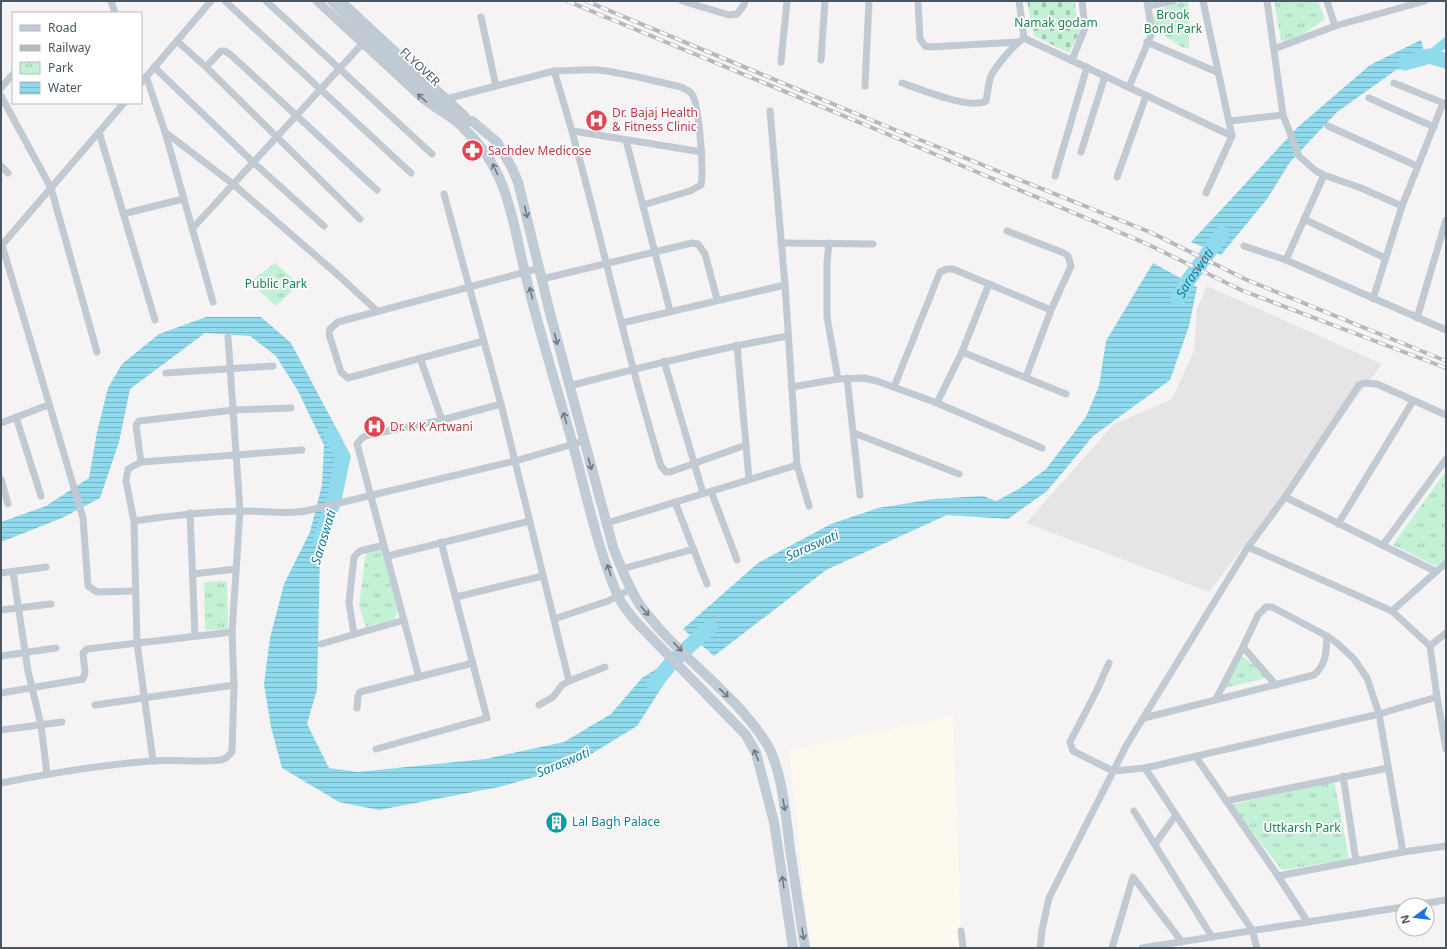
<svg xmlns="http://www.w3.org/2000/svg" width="1447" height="949" font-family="'Noto Sans',sans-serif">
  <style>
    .commercial { fill: #fdf9ef }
    .education { fill: #e6e4e5 }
    .cemetery { fill: url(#cemetery-stones) }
    .park { fill: url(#park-tufts) }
    .water { fill: url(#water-rules) }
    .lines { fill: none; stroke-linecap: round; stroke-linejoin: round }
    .canal { stroke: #90daee; stroke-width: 9 }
    .river { stroke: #90daee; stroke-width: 15 }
    .minor { stroke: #c1cad2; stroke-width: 7 }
    .tertiary { stroke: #c1cad2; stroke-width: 9 }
    .secondary { stroke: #c1cbd6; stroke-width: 10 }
    .rail-casing { stroke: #b5b8bd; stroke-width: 4 }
    .rail { stroke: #fff; stroke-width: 2.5; stroke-dasharray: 8; stroke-linecap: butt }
    .oneway { stroke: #6e7983 }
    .oneway2 { stroke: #6e7984 }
    .labels { text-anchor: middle; stroke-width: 3.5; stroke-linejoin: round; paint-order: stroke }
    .park-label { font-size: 12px; fill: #17864f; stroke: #fff }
    .street-label { font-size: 12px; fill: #4a5661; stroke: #fff }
    .health-label { font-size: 12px; fill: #be3a42; stroke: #fff; text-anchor: start }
    .culture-label { font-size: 12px; fill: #0d838f; stroke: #fff; text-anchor: start }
    .water-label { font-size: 13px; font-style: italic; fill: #0c7c9b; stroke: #fff }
  </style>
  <defs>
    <pattern id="cemetery-stones" width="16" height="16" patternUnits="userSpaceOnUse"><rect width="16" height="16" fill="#c3f1d5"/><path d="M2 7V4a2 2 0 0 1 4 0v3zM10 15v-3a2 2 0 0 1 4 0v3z" fill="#a0c6b0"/></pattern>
    <pattern id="park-tufts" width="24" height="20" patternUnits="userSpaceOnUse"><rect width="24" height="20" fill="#c3f1d5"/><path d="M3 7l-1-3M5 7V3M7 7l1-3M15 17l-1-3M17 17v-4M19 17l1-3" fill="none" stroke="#a0c6b0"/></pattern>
    <pattern id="water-rules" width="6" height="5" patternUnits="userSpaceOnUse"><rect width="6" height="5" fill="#90daee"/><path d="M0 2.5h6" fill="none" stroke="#78b4c4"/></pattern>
  </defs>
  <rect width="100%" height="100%" fill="#f5f3f3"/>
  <path class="commercial" d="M953,716L961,931L963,948H810L789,750Z"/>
  <path class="education" d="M1207,286L1382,364L1209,592L1026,523L1114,424L1172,399L1194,351L1197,309Z"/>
  <path class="cemetery" d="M1027,1H1074L1080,31L1069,53L1034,36Z"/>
  <g class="park">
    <path d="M1182,1H1188L1189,48H1183L1152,27L1150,19L1165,7Z"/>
    <path d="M1274,1H1318L1325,19L1296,39L1281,41Z"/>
    <path d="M275,263L299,284L276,306L250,282Z"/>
    <path d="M1445,472L1446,559L1436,566L1393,545Z"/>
    <path d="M382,549L398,612L394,619L366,627L359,606L366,552Z"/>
    <path d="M227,581L228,629L205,630L204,582Z"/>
    <path d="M1242,656L1271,677L1224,688Z"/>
    <path d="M1334,780L1349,859L1282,870L1231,805Z"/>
  </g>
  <g class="water">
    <path d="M1421,40L1427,65L1396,70L1337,112L1290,162L1267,199L1221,255L1191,242L1298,127L1370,65Z"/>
    <path d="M1153,263L1197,287L1189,326L1170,380L1093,436L1047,491L1008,519L947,515L826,570L714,656L683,629L758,563L831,524L878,508L934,499L983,496L996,501L1019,489L1046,469L1086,417L1099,386L1106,341Z"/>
    <path d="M206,317H261L291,343L343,441L320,555L317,690L307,724L329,768L358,772L485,759L564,742L611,714L642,678L664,664L671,673L637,726L570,767L499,787L379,810L339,802L282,768L271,727L264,684L270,638L284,584L310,532L322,485L324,445L298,391L276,356L250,336L205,333L130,389L119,442L100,498L62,518L1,542V522L46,506L89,478L97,432L108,388L122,364L159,334Z"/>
  </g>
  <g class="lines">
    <path class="canal" d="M1429,56L1446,42"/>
    <g class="river">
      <path d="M1405,63L1429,56L1446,61"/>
      <path id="s1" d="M1178,299L1187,282L1222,234"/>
      <path d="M320,540L334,500L343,457L331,434"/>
      <path d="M654,684L672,662L710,627"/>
    </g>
    <g class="minor">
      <path d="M111,1L115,13"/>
      <path d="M225,1L411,173"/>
      <path d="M266,1L432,154"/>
      <path d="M682,1L729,15L737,14L744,5L745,1"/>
      <path d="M918,1L920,39L925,46L930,47L1018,42"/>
      <path d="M1019,1L1024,38"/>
      <path d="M1203,1L1232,136L1206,193"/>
      <path d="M1267,1L1283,115L1299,156L1316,171L1324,175L1361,188L1402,206"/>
      <path d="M1327,1L1335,26"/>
      <path d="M1148,6L1173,1"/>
      <path d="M481,17L496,86"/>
      <path d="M1024,38L1232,136"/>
      <path d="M177,41L206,67L360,219"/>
      <path d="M1147,42L1217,72"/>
      <path d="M1274,49L1335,26L1425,1"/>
      <path d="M821,60L825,1"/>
      <path d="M1072,60L1085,28L1082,1"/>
      <path d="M781,62L787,1"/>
      <path d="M154,67L253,162L324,226"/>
      <path d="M206,67L221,51H225L231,55L377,190"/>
      <path d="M554,71C595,201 620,335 661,466L666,472H670L746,445"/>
      <path d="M146,76L165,132L213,302"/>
      <path d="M141,83L211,1"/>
      <path d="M902,83C920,89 970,110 986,101C988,93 988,83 991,76C997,64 1014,45 1024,38"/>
      <path d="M1394,83L1446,104"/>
      <path d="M865,86L869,1"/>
      <path d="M1129,87L1152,33L1147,1"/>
      <path d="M1,88L13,74"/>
      <path d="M1,96L51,188L97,352"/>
      <path d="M1369,98L1434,127"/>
      <path d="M446,99L554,71C568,71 583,69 598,70C626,73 654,81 681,87C685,89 691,91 693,96C699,108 704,170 701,185L690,191L643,205"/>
      <path d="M770,111L785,285L797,465L809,506"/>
      <path d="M1229,121L1283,115"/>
      <path d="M1328,126L1417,166"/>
      <path d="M573,131L702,152"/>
      <path d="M99,132L155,320"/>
      <path d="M165,132L233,184L338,275L377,311"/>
      <path d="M626,140L670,311"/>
      <path d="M1081,152L1105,76"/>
      <path d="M1,166L8,173"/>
      <path d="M1055,176L1087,67"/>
      <path d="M1117,177L1146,96"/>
      <path d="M444,194L501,404L569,681"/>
      <path d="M123,214L183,199"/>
      <path d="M1304,219L1385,258"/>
      <path d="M192,229L363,43"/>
      <path d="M1007,231L1064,253L1068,256L1071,266L1051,310L1026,377"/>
      <path d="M781,243L873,244"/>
      <path d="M829,243L827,263V317L838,379"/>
      <path d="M2,245L83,518L88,586L97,592L135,591"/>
      <path d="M1,246L124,103"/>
      <path d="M1244,246L1286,260L1446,330"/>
      <path d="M1286,260L1324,175"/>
      <path d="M542,279L692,243L698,244L705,254L717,299"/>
      <path d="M1373,299L1402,206L1443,103"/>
      <path d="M1417,318L1446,220"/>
      <path d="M622,323L785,285"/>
      <path d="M484,341L348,378L341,372L329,334L330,329L338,322L540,268"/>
      <path d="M737,345L749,479"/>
      <path d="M962,352L1066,394"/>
      <path d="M420,358L442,420"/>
      <path d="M664,361L703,493"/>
      <path d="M166,373L273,366"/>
      <path d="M847,378L860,495"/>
      <path d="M569,386C642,367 714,349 788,336"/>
      <path d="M792,387L838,379L864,378L877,381L937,403L1042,448"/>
      <path d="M894,387L940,272L947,269H953L1051,310"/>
      <path d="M937,403L962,352L989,284"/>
      <path d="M16,417L41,496"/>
      <path d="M1,423L48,405"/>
      <path d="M854,433L959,474"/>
      <path d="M141,462L136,426L139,421L234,410L291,408"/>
      <path d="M1,479L8,504"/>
      <path d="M711,491L737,560"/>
      <path d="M1285,497L1435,571"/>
      <path d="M675,502L707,584"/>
      <path d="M190,513L195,636"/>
      <path d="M134,521C168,516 203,512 238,511C261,510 284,515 306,511L515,461L584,441"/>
      <path d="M607,523L797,465"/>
      <path d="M1338,524L1413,401"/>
      <path d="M1383,545L1446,459"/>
      <path d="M1248,547L1392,611L1430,646L1437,697L1446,749"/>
      <path d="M388,556L530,521"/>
      <path d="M622,569L694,549"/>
      <path d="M13,572L28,671L41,725L47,774"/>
      <path d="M1,573L46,567"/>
      <path d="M193,574L236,569"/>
      <path d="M456,597L543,576"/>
      <path d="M1,610L51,604"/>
      <path d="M1392,611L1446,563"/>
      <path d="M554,619L608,601L631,589"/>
      <path d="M354,634L349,603L354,557L360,551L384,545"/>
      <path d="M321,644L404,620"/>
      <path d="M1430,646L1446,633"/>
      <path d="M1243,647L1258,615L1266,607H1272L1327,636L1338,644L1354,659L1367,678L1379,714L1403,852"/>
      <path d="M1,656L56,648"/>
      <path d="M1109,663L1097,690L1070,742L1073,751L1113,771L1145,768L1379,714L1437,697"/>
      <path d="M419,677L357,444L362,438L368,435L442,420L501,404"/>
      <path d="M1,693L83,679L85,672L83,653L87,649L232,632"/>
      <path d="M1216,699L1243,647L1276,685"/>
      <path d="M95,705L234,685"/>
      <path d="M539,705L553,697L562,685L569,681L605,667"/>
      <path d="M357,708L358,696L360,692L473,663"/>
      <path d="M1144,718L1314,675C1327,664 1326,651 1327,636"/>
      <path d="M1,730L62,722"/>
      <path d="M376,749L487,718L441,542"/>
      <path d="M1196,757L1278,876L1307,921"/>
      <path d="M153,761L137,643L134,521L126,481L128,469L141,462L302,450"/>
      <path d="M1145,768L1252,930L1257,948"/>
      <path d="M1343,776L1356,861"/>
      <path d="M1,783C51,773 101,765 151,761C175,759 198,763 221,760L226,758L232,752L234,685L232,632L240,511L228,337"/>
      <path d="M1226,801L1388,768"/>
      <path d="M1134,811L1212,937"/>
      <path d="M1155,844L1176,815"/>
      <path d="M1278,876L1403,852L1446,846"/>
      <path d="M1415,905L1446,900"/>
      <path d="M961,931L963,948"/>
      <path d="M1040,948L1042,930L1049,898L1126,746L1248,547L1285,497L1359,385L1364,383L1377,384L1446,415"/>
      <path d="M1112,948L1133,877L1182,942"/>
      <path d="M1142,948L1403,907"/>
    </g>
    <g class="tertiary">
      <path d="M317,1L422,98C436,110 452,116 464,129"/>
      <path d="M341,1L465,116"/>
    </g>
    <g class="secondary">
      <path d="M332,1C352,20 452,123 472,121L497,142L512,168L518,182L550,313L613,547C621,567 628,587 640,605C676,655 731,689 765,741C782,766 786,818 790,849C795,882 800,915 805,948"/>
      <path d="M466,122L464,129C508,169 512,219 525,273C539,331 557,388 573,445C586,493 598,551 618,596C623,607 631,616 639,625L746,735L756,753L774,822L793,948"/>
    </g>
    <defs>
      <g id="rail">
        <path d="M567,1L880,131L1145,243L1241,290L1446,368"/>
        <path d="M586,1L893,129L1152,233L1247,280L1446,361"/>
      </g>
    </defs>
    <use href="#rail" class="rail-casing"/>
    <use href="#rail" class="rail"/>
  </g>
  <defs><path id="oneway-shaft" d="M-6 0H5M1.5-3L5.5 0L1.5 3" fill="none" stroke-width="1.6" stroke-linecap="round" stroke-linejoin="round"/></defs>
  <use class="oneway" href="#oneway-shaft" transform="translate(422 98) rotate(-138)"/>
  <g class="oneway2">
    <use href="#oneway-shaft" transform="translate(495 169) rotate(-115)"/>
    <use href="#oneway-shaft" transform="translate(526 212) rotate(77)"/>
    <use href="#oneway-shaft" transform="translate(531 293) rotate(-105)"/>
    <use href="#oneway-shaft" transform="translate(556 339) rotate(75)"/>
    <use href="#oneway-shaft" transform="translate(565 418) rotate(-106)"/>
    <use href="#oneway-shaft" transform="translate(590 464) rotate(74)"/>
    <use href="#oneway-shaft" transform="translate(609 570) rotate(-108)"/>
    <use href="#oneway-shaft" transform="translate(645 611) rotate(50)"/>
    <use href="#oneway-shaft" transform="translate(678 647) rotate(46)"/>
    <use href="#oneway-shaft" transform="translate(724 693) rotate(44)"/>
    <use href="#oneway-shaft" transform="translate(756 755) rotate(-113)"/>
    <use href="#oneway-shaft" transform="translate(784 805) rotate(80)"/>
    <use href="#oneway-shaft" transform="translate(783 882) rotate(-98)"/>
    <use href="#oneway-shaft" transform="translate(803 934) rotate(81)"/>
  </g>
  <defs>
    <symbol id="hospital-disc" viewBox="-11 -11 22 22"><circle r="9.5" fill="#e0444e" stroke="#fff"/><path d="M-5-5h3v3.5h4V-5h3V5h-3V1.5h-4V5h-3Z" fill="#fff"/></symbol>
    <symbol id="pharmacy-disc" viewBox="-11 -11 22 22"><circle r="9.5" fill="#e0444e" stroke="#fff"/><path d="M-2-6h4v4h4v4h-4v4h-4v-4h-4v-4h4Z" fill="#fff"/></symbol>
    <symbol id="building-disc" viewBox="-11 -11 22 22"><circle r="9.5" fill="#0f9aa8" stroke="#fff"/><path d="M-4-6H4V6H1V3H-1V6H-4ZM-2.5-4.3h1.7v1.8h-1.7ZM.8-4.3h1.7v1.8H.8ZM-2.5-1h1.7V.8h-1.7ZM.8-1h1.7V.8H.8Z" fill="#fff"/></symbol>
  </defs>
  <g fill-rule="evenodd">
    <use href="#hospital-disc" x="584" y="108" width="25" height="25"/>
    <use href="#pharmacy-disc" x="460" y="138" width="25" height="25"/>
    <use href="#hospital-disc" x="362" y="414" width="25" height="25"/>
    <use href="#building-disc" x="544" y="810" width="25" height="25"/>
  </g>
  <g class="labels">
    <g class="park-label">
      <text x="1173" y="19">Brook<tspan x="1173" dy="14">Bond Park</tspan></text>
      <text x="1056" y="27">Namak godam</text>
      <text x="276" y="288">Public Park</text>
      <text x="1302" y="832">Uttkarsh Park</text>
    </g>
    <g class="street-label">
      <text transform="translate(420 67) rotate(43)" y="4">FLYOVER</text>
    </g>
    <g class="health-label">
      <text x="612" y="117">Dr. Bajaj Health<tspan x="612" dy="14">&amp; Fitness Clinic</tspan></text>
      <text x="488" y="155">Sachdev Medicose</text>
      <text x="390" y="431">Dr. K K Artwani</text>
    </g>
    <g class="culture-label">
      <text x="572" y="826">Lal Bagh Palace</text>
    </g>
    <g class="water-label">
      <text dy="5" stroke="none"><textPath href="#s1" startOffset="31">Saraswati</textPath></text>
      <text transform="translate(323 537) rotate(-73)" y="5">Saraswati</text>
      <text transform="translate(812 545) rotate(-24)" y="5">Saraswati</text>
      <text transform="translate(563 762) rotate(-23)" y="5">Saraswati</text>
    </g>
  </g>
  <rect width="1447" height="949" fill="none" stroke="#4a5661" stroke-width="4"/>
  <rect x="12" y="12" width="130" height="92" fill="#ffffff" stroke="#b7bbc0"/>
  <rect x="20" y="25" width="20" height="6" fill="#c1cbd6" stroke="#b7bbc0"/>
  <text x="48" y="32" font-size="12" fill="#4a5661">Road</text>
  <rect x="20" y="45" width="20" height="6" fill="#b5b8bd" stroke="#b7bbc0"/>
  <text x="48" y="52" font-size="12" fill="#4a5661">Railway</text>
  <rect x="20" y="62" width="20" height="12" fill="url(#park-tufts)" stroke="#b7bbc0"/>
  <text x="48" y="72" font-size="12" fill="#4a5661">Park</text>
  <rect x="20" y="82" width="20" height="12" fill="url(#water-rules)" stroke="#b7bbc0"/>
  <text x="48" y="92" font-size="12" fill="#4a5661">Water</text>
  <g transform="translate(1415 917) rotate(255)"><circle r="19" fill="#ffffff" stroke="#b7bbc0"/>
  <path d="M0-3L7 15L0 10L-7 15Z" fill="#1a73e8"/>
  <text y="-6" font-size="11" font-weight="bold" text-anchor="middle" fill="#4a5661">N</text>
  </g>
</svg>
